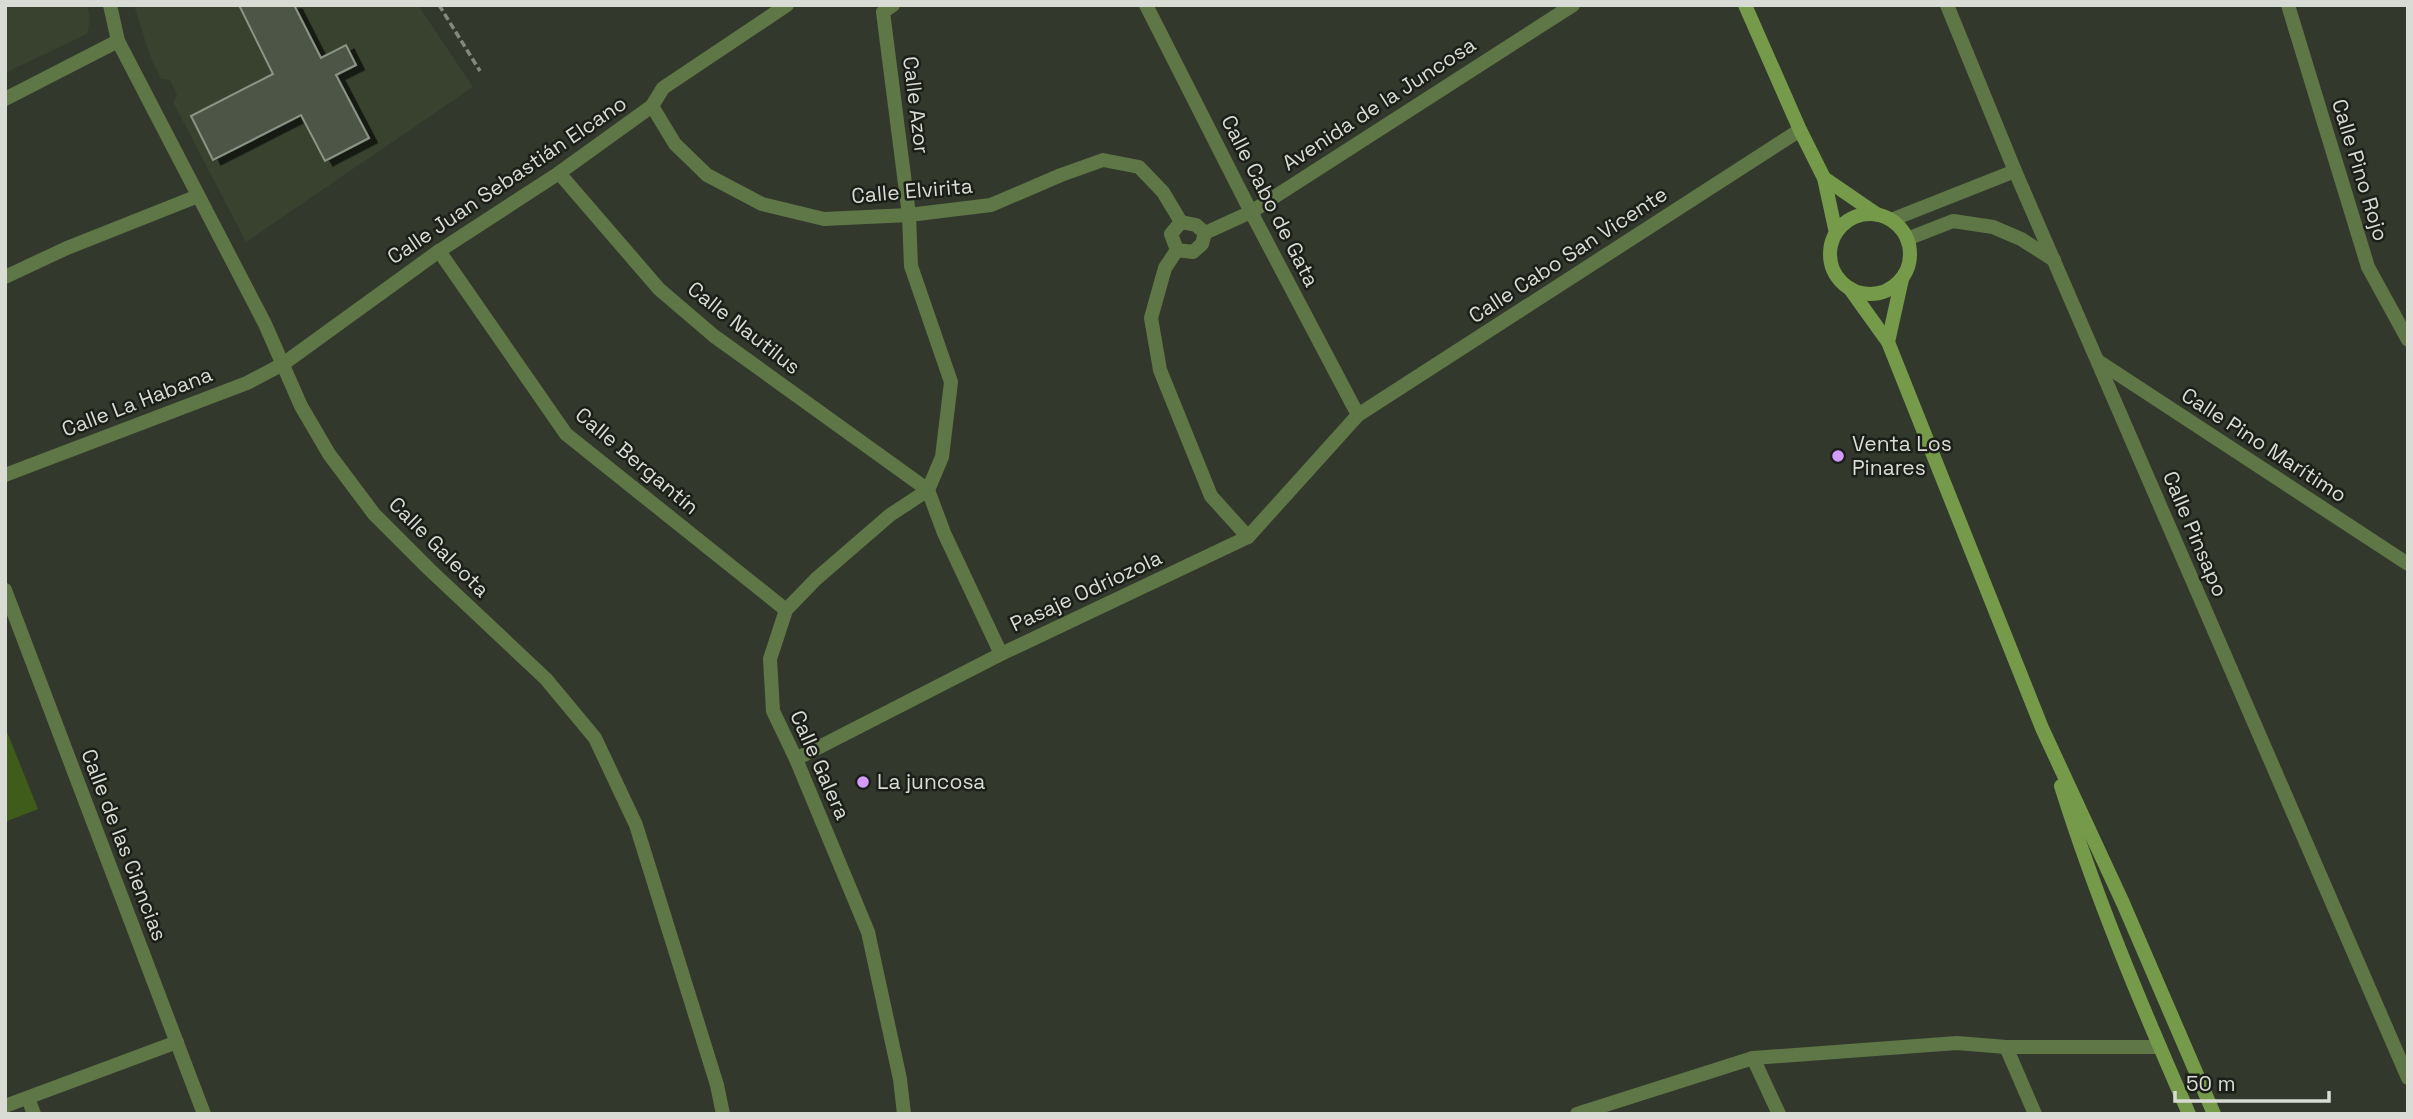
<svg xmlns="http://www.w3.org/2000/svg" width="2413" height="1119" font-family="'Space Grotesk',sans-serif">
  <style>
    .built { fill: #38422f }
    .green { fill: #3f5c1a }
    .building { fill: #4d5546; stroke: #8c9485; stroke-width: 2; filter: url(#shadow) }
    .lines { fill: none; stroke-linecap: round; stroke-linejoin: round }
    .path { stroke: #82887d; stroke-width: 3.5; stroke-dasharray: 7 3.5; stroke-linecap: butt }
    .street { stroke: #5f7746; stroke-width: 14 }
    .secondary { stroke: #759b4a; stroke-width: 14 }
    .poi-dot { fill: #d39cfc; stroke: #1c1f19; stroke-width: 2.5 }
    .labels { text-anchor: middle; stroke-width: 5; stroke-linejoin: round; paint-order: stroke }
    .street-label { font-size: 21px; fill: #d8dcd4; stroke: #1c1f19 }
    .poi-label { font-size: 21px; fill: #d8dcd4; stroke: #1c1f19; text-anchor: start }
  </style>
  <defs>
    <filter id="shadow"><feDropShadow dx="8" dy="4.5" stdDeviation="0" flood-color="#0009"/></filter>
  </defs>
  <rect width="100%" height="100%" fill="#32392c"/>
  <g class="built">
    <path d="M5,5H87L90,20L87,34L5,73Z"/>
    <path d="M134,5H418L473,87L246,242L173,102L177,95L170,80L161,79L150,56Z"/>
  </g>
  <path class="green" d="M5,727L38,809L5,822Z"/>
  <path class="building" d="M239,5H294L321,58L346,45L356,65L336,75L369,138L325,161L301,115L213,160L191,116L273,74Z"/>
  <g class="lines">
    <path class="path" d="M439,5L480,71"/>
    <g class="street">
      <path d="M110,5L118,41L265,324L301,406L329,454L374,514L429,569L546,679L595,738L636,825L717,1085L723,1114"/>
      <path d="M893,5L883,12L909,215L911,266L951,382L942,457L928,490L944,533L1001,654"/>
      <path d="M1146,5L1251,212L1358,415"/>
      <path d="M1947,5L2015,171L2408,1078"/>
      <path d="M2288,5L2368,267L2408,340"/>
      <path d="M5,99L118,41"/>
      <path d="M652,106L675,144L707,175L762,204L824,219L909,215L991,205L1061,175L1103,160L1139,167L1163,192L1181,222"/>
      <path d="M559,173L659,289L714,336L928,490"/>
      <path d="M1891,220L2015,171"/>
      <path d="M1181,222L1196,225L1205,233L1202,244L1193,252L1177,250L1171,234Z"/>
      <path d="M1205,233L1251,212L1573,5"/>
      <path d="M1907,239L1953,221L1993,227L2021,239L2054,260"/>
      <path d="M1177,250L1165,268L1151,318L1160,370L1211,496L1248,537"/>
      <path d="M439,251L566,434L786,610"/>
      <path d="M5,277L67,248L198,196"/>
      <path d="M2098,361L2408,564"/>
      <path d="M5,475L247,383L283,364L439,251L559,173L652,106L663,88L787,5"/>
      <path d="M5,590L204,1114"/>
      <path d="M796,759L1001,654L1248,537L1358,415L1800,130"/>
      <path d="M2006,1047L2035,1114"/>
      <path d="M1753,1058L1779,1114"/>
      <path d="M28,1098L34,1114"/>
      <path d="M5,1106L177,1042"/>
      <path d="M904,1114L900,1079L868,932L796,759L773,711L770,659L786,610L816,579L890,515L928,490"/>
      <path d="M1577,1114L1753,1058L1957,1043L2006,1047H2160"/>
    </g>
    <g class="secondary">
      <path d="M1745,5L1800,130L1824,178L1836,233"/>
      <path d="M1824,178L1878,215"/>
      <circle cx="1870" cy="254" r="40"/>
      <path d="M1850,289L1888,342L2042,728L2123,903L2214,1114"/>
      <path d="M1888,342L1902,279"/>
      <path d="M2061,786C2096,898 2142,1007 2189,1114"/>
    </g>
  </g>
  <g class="poi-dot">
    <circle cx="1838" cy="456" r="7"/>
    <circle cx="863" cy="782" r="7"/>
  </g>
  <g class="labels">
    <g class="street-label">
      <text transform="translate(1379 104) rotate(-33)" y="7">Avenida de la Juncosa</text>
      <text transform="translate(916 105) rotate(83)" y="7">Calle Azor</text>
      <text transform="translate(2360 170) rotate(73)" y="7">Calle Pino Rojo</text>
      <text transform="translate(507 180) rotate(-34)" y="7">Calle Juan Sebastián Elcano</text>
      <text transform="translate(912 191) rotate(-5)" y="7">Calle Elvirita</text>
      <text transform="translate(1270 201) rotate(63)" y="7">Calle Cabo de Gata</text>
      <text transform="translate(1568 255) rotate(-33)" y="7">Calle Cabo San Vicente</text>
      <text transform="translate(744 328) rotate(38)" y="7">Calle Nautilus</text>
      <text transform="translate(137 402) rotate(-21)" y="7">Calle La Habana</text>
      <text transform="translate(2264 445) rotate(33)" y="7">Calle Pino Marítimo</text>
      <text transform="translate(637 461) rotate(40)" y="7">Calle Bergantín</text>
      <text transform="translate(2195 534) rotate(67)" y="7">Calle Pinsapo</text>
      <text transform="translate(439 547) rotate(45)" y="7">Calle Galeota</text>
      <text transform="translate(1086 591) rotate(-25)" y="7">Pasaje Odriozola</text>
      <text transform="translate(820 765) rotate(66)" y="7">Calle Galera</text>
      <text transform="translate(124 845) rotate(69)" y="7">Calle de las Ciencias</text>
    </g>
    <g class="poi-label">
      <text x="1852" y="451">Venta Los<tspan x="1852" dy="24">Pinares</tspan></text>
      <text x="877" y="789">La juncosa</text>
    </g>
  </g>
  <rect width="2413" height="1119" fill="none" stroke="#d8dcd4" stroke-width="14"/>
  <path d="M2175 1091v10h154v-10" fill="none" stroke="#d8dcd4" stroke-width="3.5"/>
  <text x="2186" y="1091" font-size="21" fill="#d8dcd4" stroke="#1c1f19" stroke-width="5" paint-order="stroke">50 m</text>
</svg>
